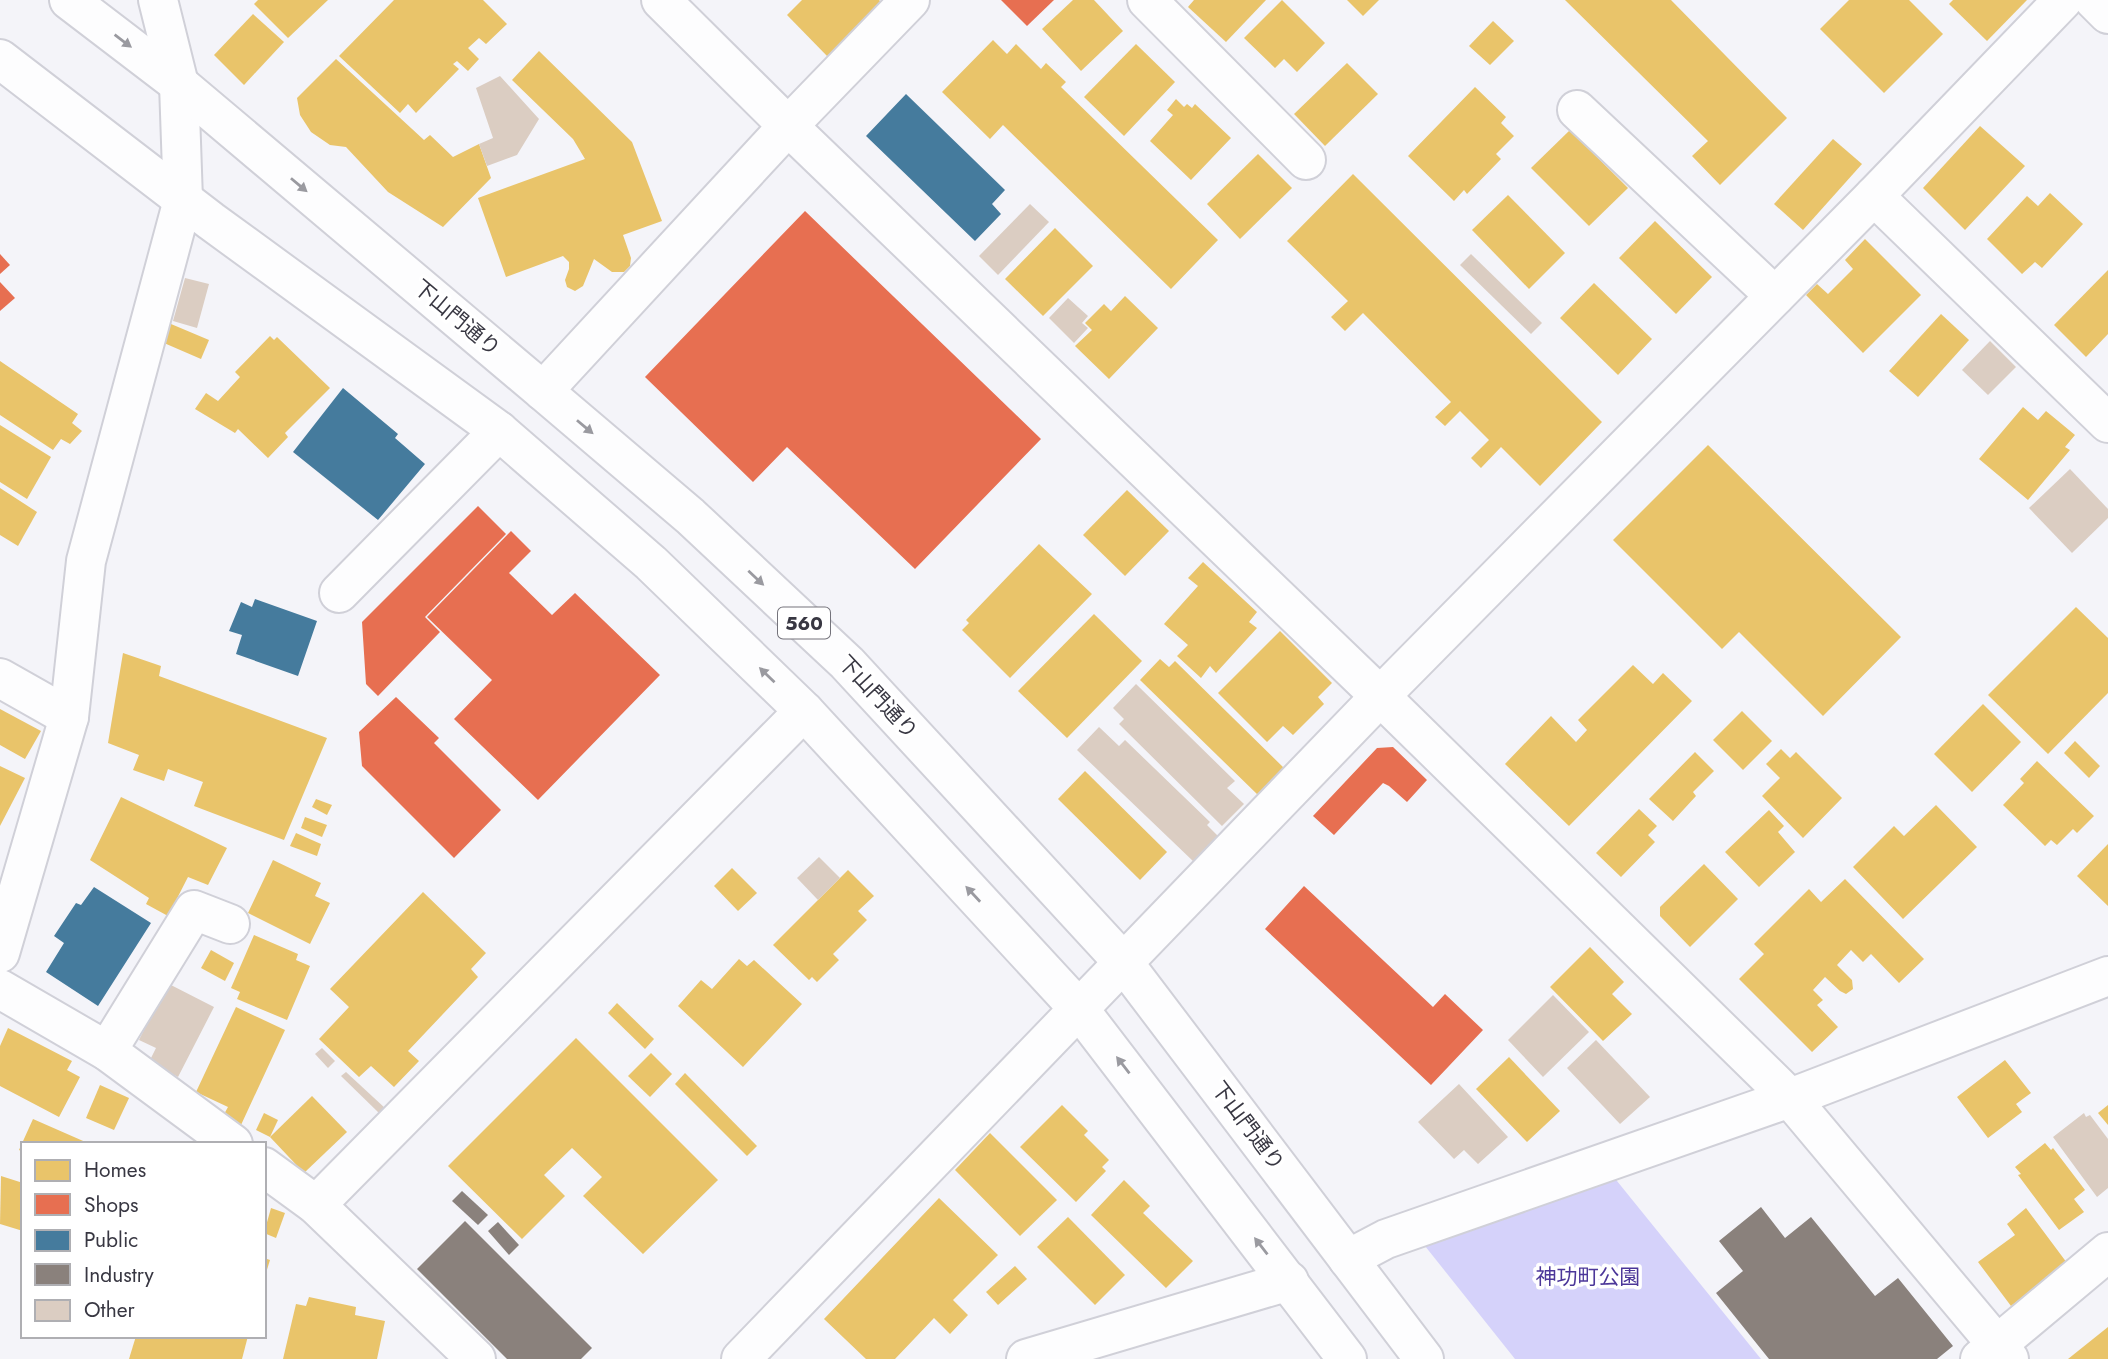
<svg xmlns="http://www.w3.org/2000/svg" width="2108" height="1359" font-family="Jost,'Noto Sans JP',sans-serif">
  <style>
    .green { fill: #d5d2fa }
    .homes { fill: #e9c46a }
    .shops { fill: #e76f51 }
    .public { fill: #457b9d }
    .industry { fill: #8a817c }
    .building { fill: #dbcdc2 }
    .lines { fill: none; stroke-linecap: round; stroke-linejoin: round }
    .minor-casing { stroke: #d0d0d8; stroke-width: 42 }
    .major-casing { stroke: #d0d0d8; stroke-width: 42 }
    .minor { stroke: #fdfdfe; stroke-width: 38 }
    .major { stroke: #fdfdfe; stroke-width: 38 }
    .oneway { fill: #9a9aa0 }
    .labels { text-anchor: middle; stroke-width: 7; stroke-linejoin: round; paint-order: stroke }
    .shield { fill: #fff; stroke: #74737b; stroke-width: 2 }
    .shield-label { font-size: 19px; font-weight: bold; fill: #383742 }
    .street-label { font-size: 21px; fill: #383742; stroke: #fff }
    .park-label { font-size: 21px; fill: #4c3799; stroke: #fff }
  </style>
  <rect width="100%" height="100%" fill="#f4f4f9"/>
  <path class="green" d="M1617,1180V1181L1761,1359H1515L1425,1246Z"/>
  <g class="homes">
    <path d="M258,0H328L288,38L254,4Z"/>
    <path d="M394,0H483L507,24L486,44L479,38L468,48L479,59L468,71L457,61L453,64L459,69L416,113L408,104L400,113L339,56Z"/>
    <path d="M802,0H879L884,5L828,57L787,15Z"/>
    <path d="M1073,0H1094L1123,31L1081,71L1042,29Z"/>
    <path d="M1194,0H1266L1226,42L1188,7Z"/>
    <path d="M1282,0L1325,43L1297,72L1284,59L1275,68L1244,38Z"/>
    <path d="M1347,0H1379L1363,16Z"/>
    <path d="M1565,0H1671L1787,118L1720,185L1692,156L1708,141Z"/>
    <path d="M1849,0H1909L1943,34L1884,93L1820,29Z"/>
    <path d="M1953,0H2027L1987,41L1949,4Z"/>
    <path d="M253,14L284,42L244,85L214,55Z"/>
    <path d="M1493,21L1514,41L1490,65L1469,46Z"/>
    <path d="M993,40L1007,54L1016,44L1041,69L1046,63L1066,82L1061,87L1218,240L1171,289L1003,125L990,139L942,92Z"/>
    <path d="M1136,44L1175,82L1124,136L1084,97Z"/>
    <path d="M539,51L632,142L662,221L623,235L631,258L630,266L624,272H612L594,259L583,286L575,291L567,287L565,280L569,269V262L563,256L506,277L478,198L585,159L573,139L512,80Z"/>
    <path d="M336,59L424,140L430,135L453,157L479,144L491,178L443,227L388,192L346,147L330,145L311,132L300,115L297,98Z"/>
    <path d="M1347,63L1378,94L1325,146L1294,114Z"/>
    <path d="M1475,87L1506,117L1501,123L1514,136L1496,154L1501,159L1467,194L1464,190L1454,201L1408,156Z"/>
    <path d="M1176,99L1184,107L1187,104L1192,108L1195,104L1231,138L1191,180L1150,141L1173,115L1167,110Z"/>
    <path d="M1980,126L2025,166L1965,230L1923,188Z"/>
    <path d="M1570,130L1628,188L1589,226L1531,168Z"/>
    <path d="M1833,139L1862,164L1803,230L1774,204Z"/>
    <path d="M1258,154L1292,188L1240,239L1207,204Z"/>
    <path d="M1353,174L1602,422L1540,486L1501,447L1481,468L1471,458L1489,440L1460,411L1445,426L1435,417L1451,402L1363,313L1345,331L1331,317L1348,301L1287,241Z"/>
    <path d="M2050,193L2083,224L2042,268L2035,262L2022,274L1987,239L2027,196L2038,206Z"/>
    <path d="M1508,195L1565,253L1529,289L1472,230Z"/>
    <path d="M1655,221L1712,277L1676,314L1619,258Z"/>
    <path d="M1055,228L1093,266L1043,316L1005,279Z"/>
    <path d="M1865,239L1921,295L1863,353L1806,295L1817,284L1828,294L1853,269L1845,260Z"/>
    <path d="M2108,270V334L2086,357L2054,325Z"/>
    <path d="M1594,283L1652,339L1618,375L1560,318Z"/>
    <path d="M1125,296L1158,328L1109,379L1075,346L1092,330L1085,323L1104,304L1111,311Z"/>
    <path d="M1941,314L1969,340L1918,397L1889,371Z"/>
    <path d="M171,324L209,340L201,359L164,343Z"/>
    <path d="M270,336L274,340L277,337L330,388L285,433L288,437L268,458L238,429L235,433L195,409L206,393L218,401L240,377L235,372Z"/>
    <path d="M0,361L78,414L72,423L82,431L70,444L61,439L53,450L0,415Z"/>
    <path d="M2023,407L2038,420L2046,411L2075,435L2065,447L2070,450L2028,500L1979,459Z"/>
    <path d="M0,425L51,457L27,499L0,482Z"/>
    <path d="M1708,445L1901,637L1823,716L1739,632L1722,649L1613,540Z"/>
    <path d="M0,488L37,512L18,546L0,535Z"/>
    <path d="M1127,490L1169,531L1125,576L1083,535Z"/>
    <path d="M1039,544L1092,594L1010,678L962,630L969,623L966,620Z"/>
    <path d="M1203,562L1257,612L1249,622L1257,628L1216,673L1210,666L1201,678L1177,656L1188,645L1164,624L1198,586L1188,578Z"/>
    <path d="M2076,607L2108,638V693L2048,754L1988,695Z"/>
    <path d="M1094,614L1142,661L1067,738L1018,691Z"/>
    <path d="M1280,631L1332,683L1318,697L1324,704L1293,735L1283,726L1267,742L1218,693Z"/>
    <path d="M123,653L161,666L159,676L327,738L284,840L194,806L203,782L168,769L164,781L133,770L139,755L108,743Z"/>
    <path d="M1160,659L1169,667L1175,661L1285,769L1259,796L1140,680Z"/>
    <path d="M1633,665L1653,684L1663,673L1692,701L1569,826L1505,764L1551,716L1576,742L1587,730L1578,720Z"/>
    <path d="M1983,704L2021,742L1972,792L1934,754Z"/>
    <path d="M0,709L41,731L25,759L0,745Z"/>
    <path d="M1742,711L1772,741L1743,770L1713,740Z"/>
    <path d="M2075,741L2100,766L2089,778L2064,753Z"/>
    <path d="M1781,749L1790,758L1796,752L1842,798L1803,838L1762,796L1780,778L1766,764Z"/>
    <path d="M1695,752L1714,771L1693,792L1696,796L1673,821L1649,799Z"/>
    <path d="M2037,761L2094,816L2077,833L2073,829L2057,845L2051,840L2045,846L2003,805L2024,783L2020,779Z"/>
    <path d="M0,766L25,778L0,826Z"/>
    <path d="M1085,771L1167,852L1140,880L1058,799Z"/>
    <path d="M121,797L227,848L208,885L188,877L168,916L146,904L149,898L90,860Z"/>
    <path d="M316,799L332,805L327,815L312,807Z"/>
    <path d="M1936,805L1977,847L1903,919L1853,867L1894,826L1904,836Z"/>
    <path d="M1639,809L1657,826L1648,835L1655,842L1621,877L1596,853Z"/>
    <path d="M1769,810L1784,826L1778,832L1795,852L1759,887L1725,852Z"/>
    <path d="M305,817L327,825L322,837L301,828Z"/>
    <path d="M296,833L321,844L317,856L290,846Z"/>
    <path d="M2108,844V906L2077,876Z"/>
    <path d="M273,860L321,883L315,896L330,903L310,944L248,913Z"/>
    <path d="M1704,864L1738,899L1690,947L1660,916V907Z"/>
    <path d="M732,868L757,893L738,911L714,886Z"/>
    <path d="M848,870L874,896L858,911L867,920L833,954L839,960L817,982L812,977L809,980L773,945Z"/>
    <path d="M1845,879L1924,959L1899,983L1871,954L1863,962L1851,950L1837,965L1852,980L1853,989L1846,994L1840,991L1825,977L1813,990L1823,1000L1817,1005L1838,1027L1812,1052L1739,979L1764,954L1754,944L1809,889L1821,902Z"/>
    <path d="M423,892L486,953L471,969L478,977L408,1051L419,1061L394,1087L371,1066L359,1077L319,1039L349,1007L330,989Z"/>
    <path d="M254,935L298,954L296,960L310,966L287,1020L237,999L240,992L231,988Z"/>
    <path d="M1590,947L1624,982L1612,994L1632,1014L1603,1041L1550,987Z"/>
    <path d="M211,950L234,963L225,981L201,968Z"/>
    <path d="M739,959L747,966L754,960L802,1004L743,1067L678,1006L701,980L712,989Z"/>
    <path d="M617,1003L654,1039L645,1049L608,1013Z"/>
    <path d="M236,1007L285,1030L241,1125L223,1116L228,1107L196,1092Z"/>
    <path d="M8,1028L72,1061L67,1070L80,1077L59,1117L0,1086V1046Z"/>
    <path d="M576,1038L718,1180L643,1254L583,1196L602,1177L572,1148L544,1175L565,1196L522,1239L448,1166Z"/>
    <path d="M651,1053L672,1074L650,1097L628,1076Z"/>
    <path d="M1509,1057L1560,1111L1527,1142L1476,1089Z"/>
    <path d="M2005,1060L2031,1093L2016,1104L2022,1112L1988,1138L1957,1097Z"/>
    <path d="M685,1073L757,1146L747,1156L675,1084Z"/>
    <path d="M100,1085L129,1098L114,1130L86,1118Z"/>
    <path d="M312,1096L347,1132L304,1173L270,1137Z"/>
    <path d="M1062,1105L1088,1131L1084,1135L1109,1160L1102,1167L1106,1171L1076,1202L1020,1147Z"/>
    <path d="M2108,1105V1125L2098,1113Z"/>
    <path d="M264,1113L278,1120L270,1137L256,1130Z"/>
    <path d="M33,1119L90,1144H23V1152L19,1150Z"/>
    <path d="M990,1133L1057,1200L1020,1236L955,1170Z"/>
    <path d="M2045,1143L2051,1150L2053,1148L2085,1190L2074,1199L2084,1212L2059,1230L2018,1175L2021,1174L2015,1167Z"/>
    <path d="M1,1176L23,1183V1231L0,1224Z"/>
    <path d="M1124,1180L1150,1206L1143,1213L1193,1261L1166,1288L1091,1215Z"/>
    <path d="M939,1198L998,1255L953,1300L968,1315L950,1334L934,1318L895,1359H866L824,1319Z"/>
    <path d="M271,1208L285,1213L276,1238L264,1233Z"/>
    <path d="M2026,1208L2067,1263L2011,1306L1978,1262L2015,1235L2007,1224Z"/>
    <path d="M1068,1217L1125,1275L1095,1305L1037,1247Z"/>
    <path d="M264,1258L270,1260L265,1276H264Z"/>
    <path d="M1015,1266L1027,1279L998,1305L986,1292Z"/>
    <path d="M309,1297L356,1307L355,1315L385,1321L377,1359H283L296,1304L306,1306Z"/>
    <path d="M2108,1327V1359H2068Z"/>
    <path d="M136,1336H248L242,1359H129Z"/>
  </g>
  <g class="shops">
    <path d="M1001,0H1054L1027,26Z"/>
    <path d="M805,211L1041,439L915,569L787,447L753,482L645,377Z"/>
    <path d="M0,254L10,265L0,274Z"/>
    <path d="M0,282L15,298L0,311Z"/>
    <path d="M478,506L506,534L425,617L440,632L378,696L366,684L362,622Z"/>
    <path d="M511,531L531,551L509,573L552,615L575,593L660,675L538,800L454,719L492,680L427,617Z"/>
    <path d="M396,697L439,738L434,743L501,810L454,858L362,766L359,732Z"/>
    <path d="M1393,747L1427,780L1407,802L1389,786L1383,783L1334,835L1313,816L1377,748Z"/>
    <path d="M1304,886L1433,1007L1445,994L1483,1030L1431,1085L1265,929Z"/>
  </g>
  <g class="public">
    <path d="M906,94L1005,190L992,204L1001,214L975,241L866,136Z"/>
    <path d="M343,388L398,434L395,438L425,464L378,520L293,452Z"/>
    <path d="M255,599L317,621L298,676L236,654L242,635L229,631L241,602L252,607Z"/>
    <path d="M94,887L151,923L98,1006L46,972L64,943L54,936L76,903L81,905Z"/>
  </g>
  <g class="industry">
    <path d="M462,1191L488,1215L478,1225L452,1201Z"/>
    <path d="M1761,1207L1785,1238L1811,1217L1875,1296L1898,1278L1953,1346L1937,1359H1769L1716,1293L1743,1271L1719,1241Z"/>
    <path d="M465,1221L592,1348L581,1359H507L417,1269Z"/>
    <path d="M498,1222L519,1245L509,1255L488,1231Z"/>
  </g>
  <g class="building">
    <path d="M500,76L539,119L517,155L487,166L479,144L493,138L476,88Z"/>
    <path d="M1030,204L1049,222L998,275L979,256Z"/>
    <path d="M1471,254L1542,323L1531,334L1460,265Z"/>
    <path d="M185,278L209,284L197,328L173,321Z"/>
    <path d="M1068,298L1088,316L1082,323L1088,328L1074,343L1049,318Z"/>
    <path d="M1990,341L2016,367L1988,395L1962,370Z"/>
    <path d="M2070,469L2108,509V518L2072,553L2029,508Z"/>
    <path d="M1136,684L1235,781L1227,788L1244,804L1222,826L1119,724L1124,719L1113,708Z"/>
    <path d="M1099,727L1119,746L1125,740L1210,822L1207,825L1219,837L1194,862L1077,750Z"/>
    <path d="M819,857L840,878L818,900L797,878Z"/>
    <path d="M167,983L214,1007L178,1077L149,1062L156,1048L139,1040Z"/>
    <path d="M1553,995L1589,1032L1543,1077L1508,1040Z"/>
    <path d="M1596,1040L1650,1097L1620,1124L1567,1068Z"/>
    <path d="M322,1048L335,1061L328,1068L315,1054Z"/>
    <path d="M346,1072L386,1109L380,1114L341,1076Z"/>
    <path d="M1459,1084L1508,1137L1478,1164L1464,1150L1454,1159L1418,1122Z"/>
    <path d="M2084,1113L2086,1117L2090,1115L2108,1139V1188L2097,1197L2053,1137Z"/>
  </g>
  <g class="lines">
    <defs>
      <g id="minor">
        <path d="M661,0L788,126L1380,696L1790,1098L2009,1359"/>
        <path d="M1147,0L1306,160"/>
        <path d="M2094,0L2108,14"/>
        <path d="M1577,110L1775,296"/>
        <path d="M1874,196L2108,423"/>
        <path d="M543,391L788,126L910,0"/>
        <path d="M339,593L499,431"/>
        <path d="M0,678L69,717"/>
        <path d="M0,953L69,717L86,561L183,200L179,84L158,0"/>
        <path d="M0,989L107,1051L233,1144"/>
        <path d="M107,1051L194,910L230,924"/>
        <path d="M264,1167L316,1205L476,1359"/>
        <path d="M316,1205L804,711"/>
        <path d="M1348,1259L1386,1239L1790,1098L2108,976"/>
        <path d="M741,1359L1396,680L1874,196L2063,0"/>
        <path d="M1026,1359L1289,1281"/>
        <path d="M1980,1359L2108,1252"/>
      </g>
      <g id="major">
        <path d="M69,0L179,84L543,391L690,516L847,663L1123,962L1424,1359"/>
        <path d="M0,59L211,221L499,431L651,563L804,711L1079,1009L1347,1359"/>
      </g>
    </defs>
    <use href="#minor" class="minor-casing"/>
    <use href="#major" class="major-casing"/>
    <use href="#minor" class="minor"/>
    <use href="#major" class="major"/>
  </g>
  <defs><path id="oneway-solid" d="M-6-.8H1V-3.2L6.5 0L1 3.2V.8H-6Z" transform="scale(1.75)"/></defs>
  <g class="oneway">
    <use href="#oneway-solid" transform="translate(123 41) rotate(37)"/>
    <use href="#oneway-solid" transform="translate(299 185) rotate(40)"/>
    <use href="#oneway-solid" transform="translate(585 427) rotate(40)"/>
    <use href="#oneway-solid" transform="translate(756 578) rotate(43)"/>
    <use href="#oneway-solid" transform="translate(767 675) rotate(-136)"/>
    <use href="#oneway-solid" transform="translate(973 894) rotate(-133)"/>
    <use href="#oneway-solid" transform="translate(1123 1065) rotate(-128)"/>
    <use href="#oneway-solid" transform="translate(1261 1246) rotate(-128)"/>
  </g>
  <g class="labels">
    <rect class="shield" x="778" y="607.5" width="52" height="31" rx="5"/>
    <g class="shield-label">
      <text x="804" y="630">560</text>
    </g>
    <g class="street-label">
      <text transform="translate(457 318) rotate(40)" y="7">下山門通り</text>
      <text transform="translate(878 697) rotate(47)" y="7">下山門通り</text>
      <text transform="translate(1248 1126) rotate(53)" y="7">下山門通り</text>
    </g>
    <g class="park-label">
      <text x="1588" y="1284">神功町公園</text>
    </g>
  </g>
  <rect x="21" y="1142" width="245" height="196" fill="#ffffff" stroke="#afafb3" stroke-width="2"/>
  <rect x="35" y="1160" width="35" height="21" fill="#e9c46a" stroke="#afafb3" stroke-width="2"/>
  <text x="84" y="1177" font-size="21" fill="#383742">Homes</text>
  <rect x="35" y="1194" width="35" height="21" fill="#e76f51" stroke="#afafb3" stroke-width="2"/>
  <text x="84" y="1212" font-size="21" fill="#383742">Shops</text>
  <rect x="35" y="1230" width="35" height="21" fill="#457b9d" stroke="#afafb3" stroke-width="2"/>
  <text x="84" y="1247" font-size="21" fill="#383742">Public</text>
  <rect x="35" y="1264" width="35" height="21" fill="#8a817c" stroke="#afafb3" stroke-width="2"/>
  <text x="84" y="1282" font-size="21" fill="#383742">Industry</text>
  <rect x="35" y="1300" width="35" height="21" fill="#dbcdc2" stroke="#afafb3" stroke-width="2"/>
  <text x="84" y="1317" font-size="21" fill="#383742">Other</text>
</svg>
